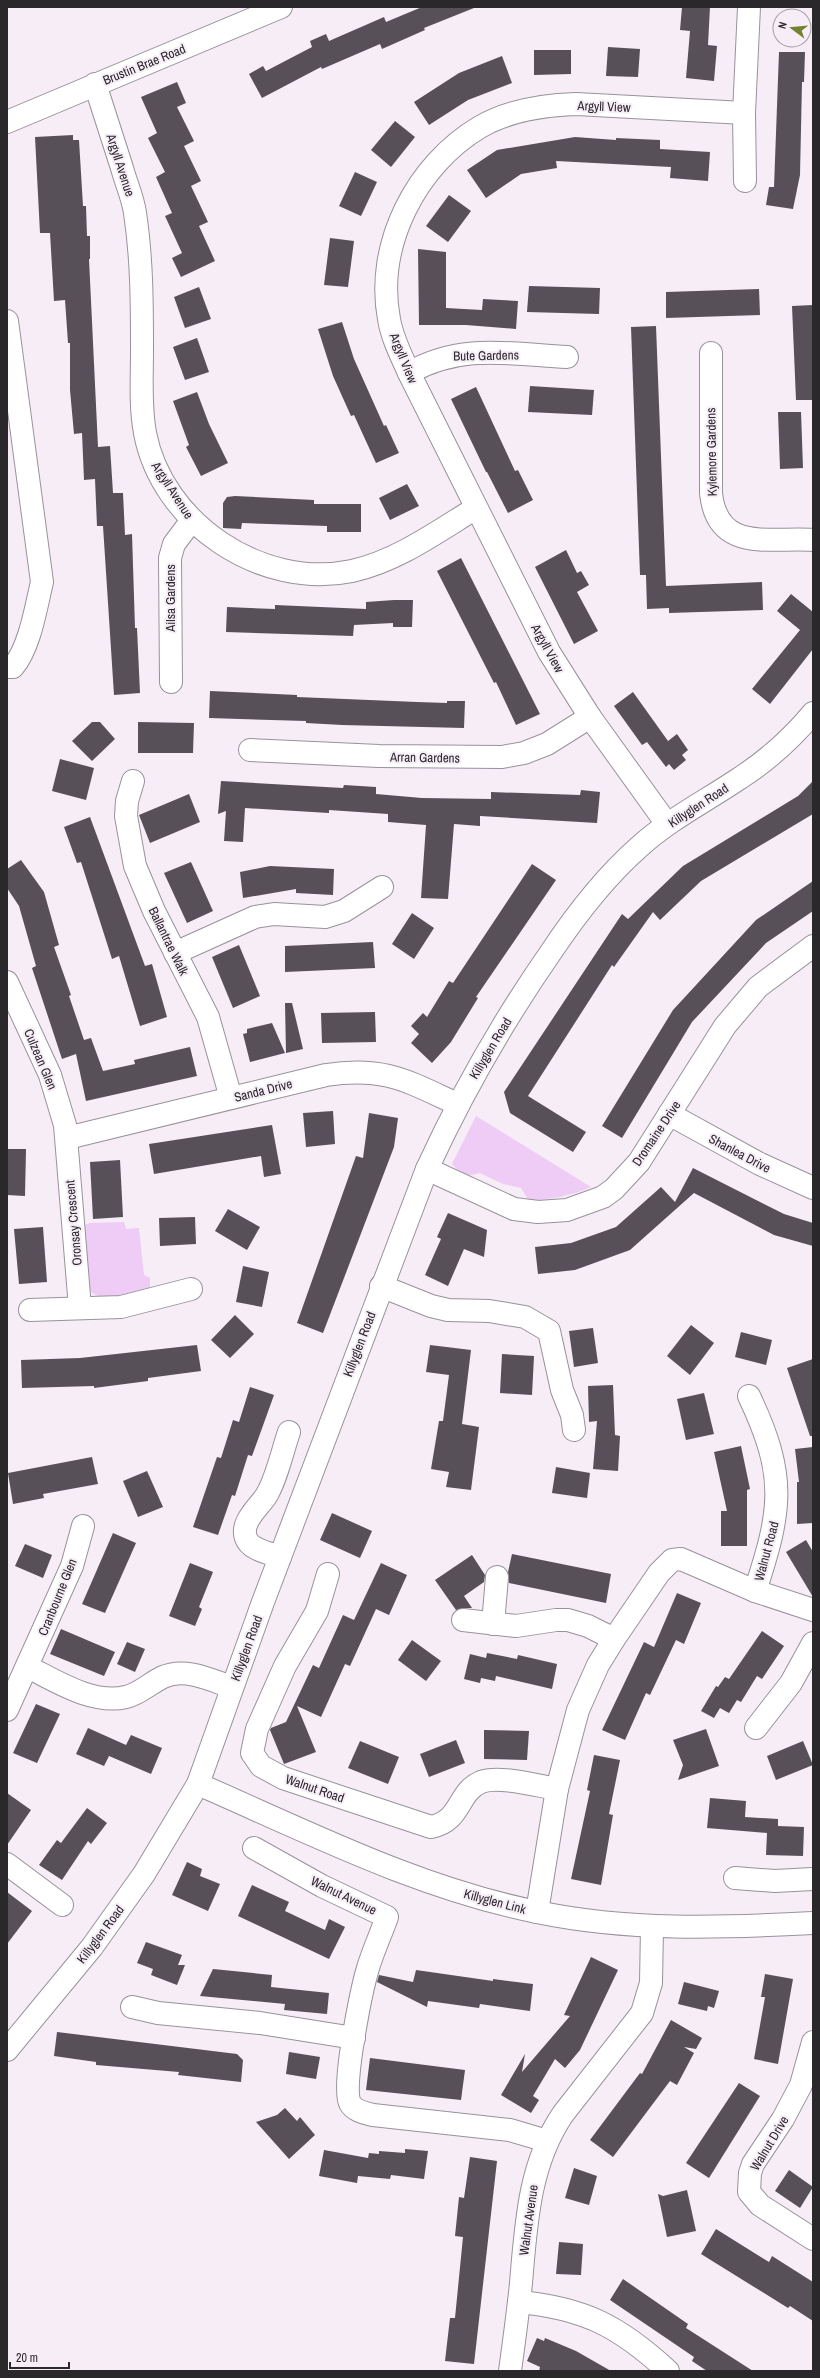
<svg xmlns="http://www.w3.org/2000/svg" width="820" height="2378" font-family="'Archivo Narrow',sans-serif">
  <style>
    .green { fill: #eeccf5 }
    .building { fill: #575059 }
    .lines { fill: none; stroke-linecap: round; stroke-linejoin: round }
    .minor-casing { stroke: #99919b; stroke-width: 24 }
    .minor { stroke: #fff; stroke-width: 22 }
    .labels { text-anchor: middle; stroke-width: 4; stroke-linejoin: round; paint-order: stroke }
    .street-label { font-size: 13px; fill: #2b282c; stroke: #f6edf7 }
  </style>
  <rect width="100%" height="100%" fill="#f6edf7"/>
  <g class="green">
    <path d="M476,1116L591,1187C571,1196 551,1199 529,1201L521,1188L503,1184L480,1173L464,1177L452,1164Z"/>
    <path d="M124,1222L126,1229L139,1228L144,1275L150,1278V1288L114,1301V1295C102,1298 93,1297 87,1286L82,1226L90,1223Z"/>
  </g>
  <g class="building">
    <path d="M422,7L474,8L424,28L425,30L382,49L380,44L322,69L321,67L262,98L249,74L263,66L266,71L312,47L310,41L326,34L329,41L384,17L386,22Z"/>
    <path d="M682,7H710L708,45L717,46L714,81L686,78L690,31L680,30Z"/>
    <path d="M608,47L640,49L638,77L606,76Z"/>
    <path d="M534,50H571V74L534,75Z"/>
    <path d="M779,52H805L804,82H802L800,175L793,209L766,205L769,187H774Z"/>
    <path d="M502,56L512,83L468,100L429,125L414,102L459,73Z"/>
    <path d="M177,82L186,103L177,107L194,141L184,146L201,181L191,186L208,222L199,226L215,261L181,277L172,258L182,253L165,216L172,213L156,177L165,172L148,138L157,133L141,97Z"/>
    <path d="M395,121L415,137L391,167L371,150Z"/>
    <path d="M73,135V140H79L83,206H86L87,236H90V259H89L98,447L110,446L113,493H123L125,535L132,534L135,628H137L140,693L114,695L103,526H97L95,479L84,480L82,433L74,434L70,390V343H68L65,300L54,301L50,233H40L35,137Z"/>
    <path d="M575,137L616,140V138L660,140V149L710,152L708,181L670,178L671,167L556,161L557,168L521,174L486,198L467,170L497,150Z"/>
    <path d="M355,172L377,182L361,216L339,206Z"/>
    <path d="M449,195L471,211L448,242L426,226Z"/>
    <path d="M330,238L354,241L348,287L324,285Z"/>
    <path d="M418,249L446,252V308L482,310L483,299L518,301L516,329L466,325H419Z"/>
    <path d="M529,286L600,288L599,314L527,312Z"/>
    <path d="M199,287L211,319L185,328L174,297Z"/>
    <path d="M759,289L760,315L666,318V292Z"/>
    <path d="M813,305V400H796L792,306Z"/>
    <path d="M342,322L354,359L384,426L386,425L399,453L376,463L354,415L351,416L333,376L318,329Z"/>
    <path d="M656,326L666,586L762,582L763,610L669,613V608L647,609L646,575H640L631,327Z"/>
    <path d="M197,338L209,372L185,380L173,347Z"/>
    <path d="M530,386L594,390L592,415L528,412Z"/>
    <path d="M476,387L515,471L518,470L533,500L508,513L487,472H486L451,399Z"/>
    <path d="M197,392L209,424L228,463L201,476L186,447L189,445L173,401Z"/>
    <path d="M778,412H801L803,468L780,469Z"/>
    <path d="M407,484L419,506L390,520L379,498Z"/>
    <path d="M235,496L314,500V504H361V532H327V526L242,523L241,529L223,528V503L227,497Z"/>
    <path d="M566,550L577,573L581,571L589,585L577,592L598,631L574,644L535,567Z"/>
    <path d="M461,558L540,714L516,725L496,682L494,683L437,571Z"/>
    <path d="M791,594L813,612V649L770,704L752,689L800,630L777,611Z"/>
    <path d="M394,600H413L412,627H393V623L354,625L353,636L226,632L227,607L275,609V605L366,609V602Z"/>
    <path d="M210,691L297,695V697L417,702L447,703V701H465L464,728L342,725L306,723V721L209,718Z"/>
    <path d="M633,692L668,741L677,734L688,750L682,755L686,760L674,770L669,764L666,767L647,742L642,745L614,706Z"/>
    <path d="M92,722H100L115,739L92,761L72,741Z"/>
    <path d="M138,722L194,723L193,753H138Z"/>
    <path d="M60,759L94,768L86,800L52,791Z"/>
    <path d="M221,781L343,788L344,785L376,787V794L422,798L491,799V792L580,795L581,790L600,792L597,823L480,816V826L454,824L448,899L421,898L426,825L388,822V814L329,810V813L245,808L243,842L224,841L226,811L218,814Z"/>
    <path d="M813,781V814L701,881L660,920L653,912L614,967L612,965L528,1096L586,1132L573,1152L510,1113L504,1092L622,914L628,919L683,866L798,796Z"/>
    <path d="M189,794L200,822L150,843L139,815Z"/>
    <path d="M90,817L145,966L152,964L167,1017L140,1026L119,956L112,959L81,862L77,863L64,827Z"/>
    <path d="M21,860L44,892L59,945L54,947L71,995L69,996L84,1040L91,1038L103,1071L135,1064L134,1060L190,1047L197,1076L86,1101L76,1054L62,1059L32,968L36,966L19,906L7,888V869Z"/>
    <path d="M191,862L213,911L187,923L164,873Z"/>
    <path d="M532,864L556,880L476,997L478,998L451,1042L432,1063L411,1043L419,1034L411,1026L423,1013L427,1017L449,981L453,983Z"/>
    <path d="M270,866L334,869L333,895L296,893V889L243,898L240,872Z"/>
    <path d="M813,881V911L766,943L692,1022L622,1138L602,1126L673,1010L756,920Z"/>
    <path d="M412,913L434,928L414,959L392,944Z"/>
    <path d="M373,942L375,968L285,972V946Z"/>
    <path d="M239,945L260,996L233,1008L212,957Z"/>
    <path d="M285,1003H292L303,1049L286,1053Z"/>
    <path d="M375,1012L376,1042L322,1043L321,1013Z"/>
    <path d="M272,1023L285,1053L250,1062L243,1034L247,1033V1029Z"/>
    <path d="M333,1111L335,1144L306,1147L303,1113Z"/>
    <path d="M369,1113L398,1118L394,1147L323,1333L297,1323L356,1156L363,1158Z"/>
    <path d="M272,1125L281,1174L264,1177L261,1156L154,1174L149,1144Z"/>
    <path d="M7,1149H26L25,1196L7,1195Z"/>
    <path d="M120,1160L123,1217L93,1219L90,1162Z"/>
    <path d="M693,1168L784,1214L813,1223V1246L774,1235L694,1193L630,1250L575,1270L538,1274L535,1247L571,1243L616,1227L661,1187L675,1202Z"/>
    <path d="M228,1209L260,1227L247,1250L215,1231Z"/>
    <path d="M448,1213L487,1230L484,1257L464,1249L448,1286L425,1275L441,1239L437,1237Z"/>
    <path d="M195,1217L196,1244L160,1246L159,1218Z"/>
    <path d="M43,1227L47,1282L19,1284L14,1229Z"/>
    <path d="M243,1266L269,1272L262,1307L236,1302Z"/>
    <path d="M235,1315L254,1334L230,1358L211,1340Z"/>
    <path d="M691,1325L714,1343L690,1375L667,1356Z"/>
    <path d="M593,1328L598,1363L574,1367L569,1331Z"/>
    <path d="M741,1332L772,1340L766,1365L735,1357Z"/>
    <path d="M197,1345L201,1371L148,1378V1381L94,1388V1386L22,1388L21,1360L80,1358Z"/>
    <path d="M430,1345L471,1350L462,1424L479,1427L471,1490L446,1487L449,1472L431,1469L439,1421H443L449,1375L426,1372Z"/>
    <path d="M502,1354L534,1356L532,1395L500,1393Z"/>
    <path d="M813,1359V1436H810L787,1368Z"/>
    <path d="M613,1385L615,1435L620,1436L618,1471L593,1469L597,1421L589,1422L588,1386Z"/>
    <path d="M250,1387L274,1395L252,1456L248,1455L235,1496L232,1495L218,1535L193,1527L217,1457L221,1458L233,1420L239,1422Z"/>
    <path d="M704,1393L714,1434L686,1440L677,1399Z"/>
    <path d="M741,1446L750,1489L747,1490V1546H721V1511H727L714,1452Z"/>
    <path d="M813,1447V1523L797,1524V1482H799L795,1449Z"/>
    <path d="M92,1457L98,1484L43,1494L44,1498L13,1504L8,1473Z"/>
    <path d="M556,1467L590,1473L587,1498L552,1493Z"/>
    <path d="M147,1471L163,1507L138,1517L123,1481Z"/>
    <path d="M332,1513L372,1531L360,1558L320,1540Z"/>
    <path d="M113,1533L136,1543L105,1613L82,1604Z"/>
    <path d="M806,1540L813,1552V1597L786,1552Z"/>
    <path d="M25,1544L52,1555L43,1578L15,1566Z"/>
    <path d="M512,1554L611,1574L606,1603L509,1583L508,1572Z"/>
    <path d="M472,1555L485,1575L484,1582L464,1596L472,1608H464L456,1610L435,1580Z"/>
    <path d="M190,1563L213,1572L199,1607L202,1609L195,1626L169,1616Z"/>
    <path d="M381,1563L407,1575L389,1615L376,1609L350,1666L345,1664L321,1717L297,1706L316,1752L284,1764L270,1730L271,1728L286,1722L313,1665L319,1668L343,1615L354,1620Z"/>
    <path d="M677,1593L701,1603L684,1644L676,1640L650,1695L646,1693L625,1740L602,1730L644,1642L654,1647Z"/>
    <path d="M61,1629L115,1652L104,1676L50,1654Z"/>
    <path d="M762,1631L784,1646L762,1679L757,1676L741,1702L737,1700L729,1713L720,1708L714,1718L701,1711L716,1686L718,1687L725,1677L729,1679Z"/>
    <path d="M412,1640L441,1661L426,1681L398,1660Z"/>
    <path d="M127,1642L145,1649L135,1672L117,1664Z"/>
    <path d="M487,1653L517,1659L518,1655L557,1664L552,1689L496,1676L495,1681L481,1678L480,1683L464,1679L470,1654L486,1658Z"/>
    <path d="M36,1704L60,1714L37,1763L13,1753Z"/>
    <path d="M88,1728L126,1745L131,1735L162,1748L151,1774L109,1756L104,1766L76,1754Z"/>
    <path d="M706,1729L719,1766L678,1780L683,1765L673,1740Z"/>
    <path d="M484,1730L529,1731L527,1760L484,1759Z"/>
    <path d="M456,1740L465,1763L429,1777L420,1754Z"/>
    <path d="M360,1741L399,1757L388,1784L348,1768Z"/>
    <path d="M803,1741L813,1765L776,1780L767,1756Z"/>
    <path d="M594,1755L620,1760L609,1814L613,1815L601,1885L571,1879L590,1791L587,1790Z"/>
    <path d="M7,1793L31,1810L7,1845Z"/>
    <path d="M710,1798L746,1801L745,1817L778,1819V1826L804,1827L803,1856L766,1855L767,1833L707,1828Z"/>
    <path d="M87,1808L107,1823L91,1844L88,1841L62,1880L39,1865L57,1840L61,1843Z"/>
    <path d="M187,1862L202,1869L200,1876L220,1884L208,1911L172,1895Z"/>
    <path d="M252,1885L289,1902L285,1911L325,1930L329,1919L345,1927L329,1959L238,1916Z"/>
    <path d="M7,1892L32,1911L7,1944Z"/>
    <path d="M146,1942L182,1955L178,1965H185L177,1985L151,1975L153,1969L137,1963Z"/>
    <path d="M591,1957L618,1970L580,2050L565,2068L555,2059L533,2096L539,2100L531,2113L501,2095L525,2054L522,2072L570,2016L564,2015Z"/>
    <path d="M213,1969L272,1975L271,1987L329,1993L327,2014L284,2010L285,2004L200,1996Z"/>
    <path d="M416,1970L493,1981V1979L533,1984L530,2011L480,2004L479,2008L428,2001L427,2007L377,1982L379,1975L413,1982Z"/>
    <path d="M765,1974L793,1979L778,2064L754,2059L765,1997H761Z"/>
    <path d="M684,1982L719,1991L714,2008L708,2006L707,2011L678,2004Z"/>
    <path d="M671,2020L702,2038L696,2049L684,2047L694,2053L677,2085L670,2081L613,2157L590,2140L640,2073L642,2074Z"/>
    <path d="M57,2032L237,2054L243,2060L241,2082L178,2075L179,2072L96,2065V2062L54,2056Z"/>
    <path d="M289,2052L320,2057L316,2079L286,2074Z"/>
    <path d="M370,2058L465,2070L461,2100L366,2090Z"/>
    <path d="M739,2083L760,2096L709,2178L686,2163Z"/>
    <path d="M285,2108L297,2121L300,2117L315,2135L289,2159L256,2122L277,2115Z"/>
    <path d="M405,2149L428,2151L424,2179L391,2175L390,2179L358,2176L357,2183L319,2176L324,2150L368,2158L369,2153L379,2154V2151L405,2153Z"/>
    <path d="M470,2157L497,2161L474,2364L445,2361L450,2318H455L463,2237L455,2236L459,2197L464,2198Z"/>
    <path d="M574,2168L597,2176L589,2205L565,2198Z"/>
    <path d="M789,2170L813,2187L800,2208L775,2191Z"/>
    <path d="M687,2190L696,2231L667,2237L658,2194L663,2196Z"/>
    <path d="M716,2229L769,2262L772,2256L813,2282V2321L790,2306L788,2308L701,2254Z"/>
    <path d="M559,2242L583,2244L581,2275L556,2274Z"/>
    <path d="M623,2279L688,2324L686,2328L753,2371H707L692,2361L694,2357L610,2300Z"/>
    <path d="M537,2338L544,2341L545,2338L576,2351L611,2371H539L540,2367L527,2361Z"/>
  </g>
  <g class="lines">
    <defs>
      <g id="minor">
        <path d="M95,84C104,112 113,140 122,168C126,183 133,198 135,213C142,259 142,305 142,352C142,379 140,406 145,433C162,523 261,590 352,571C397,561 437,532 476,508"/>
        <path d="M7,122L281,7"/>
        <path d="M745,181L744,113L749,7"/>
        <path d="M7,321L42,582C36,607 30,647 13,667H7"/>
        <path d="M711,353V493C717,553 769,537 813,540"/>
        <path d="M409,373C460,343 510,354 567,357"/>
        <path d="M171,682L170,558L174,544L192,520"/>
        <path d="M250,750L379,756L502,757L524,753L547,744L590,717"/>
        <path d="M133,781L127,801L126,816L135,866L154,911L208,1017L231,1098"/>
        <path d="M667,824L590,717L549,652L409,373C401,355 392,338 389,319C375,245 416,165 480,127C507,111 545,105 576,104L744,113"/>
        <path d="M175,953L255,917L274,914L325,917L344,911L382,887"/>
        <path d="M7,982L50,1075L65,1125L80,1308"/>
        <path d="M669,1114L760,1164L813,1188"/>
        <path d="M67,1138L326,1075C384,1066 407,1081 457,1104"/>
        <path d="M427,1169L514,1209L538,1212L567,1210L603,1197L614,1189L639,1162L725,1026L758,987L813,946"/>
        <path d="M381,1286L431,1306L448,1310L489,1311L525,1317L549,1331L562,1390L572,1415L574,1430"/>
        <path d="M30,1310L121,1307L191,1289"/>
        <path d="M749,1396C787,1476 782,1509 755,1591"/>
        <path d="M280,1557C270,1553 250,1550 246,1538C240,1522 259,1507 266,1496C276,1481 283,1449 289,1432"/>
        <path d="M328,1574L317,1611L285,1666L257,1729L252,1753L261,1766L283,1778L431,1827C462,1821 457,1792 481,1782C499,1775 538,1786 557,1789"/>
        <path d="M463,1620L516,1626L556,1620H568L588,1626L614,1639"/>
        <path d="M493,1624L497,1577"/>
        <path d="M28,1667C56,1681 93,1705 126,1697C140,1694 150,1683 163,1677C185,1667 211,1680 231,1687"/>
        <path d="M7,1710L72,1566L83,1526"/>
        <path d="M756,1728L791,1683L813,1643"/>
        <path d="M198,1784C308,1832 418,1888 537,1912C628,1931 721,1928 813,1923"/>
        <path d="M254,1848L322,1886L387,1917C381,1934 373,1951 368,1968C362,1988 341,2089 350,2103C354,2111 365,2113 373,2115L510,2130L547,2141"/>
        <path d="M7,1864L62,1905"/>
        <path d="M735,1878L775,1881L813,1879"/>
        <path d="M537,1912L557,1789L578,1710L598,1665L614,1639L659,1573L672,1560L681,1559L755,1591L813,1610"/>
        <path d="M132,2007L158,2013L260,2023L354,2038"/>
        <path d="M813,2042L801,2085L783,2119L753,2164L750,2173L749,2192L760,2205L813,2239"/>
        <path d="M7,2050L92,1947L144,1874L198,1784L263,1602L427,1169C462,1093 503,1021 551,952C577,913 604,878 639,847C670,819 706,801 740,778C768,760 792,738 813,713"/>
        <path d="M519,2302C585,2308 620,2327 668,2371"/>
        <path d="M510,2371C514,2342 518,2313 521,2283C526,2224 529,2164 563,2114L642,2013L651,1983L652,1927"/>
      </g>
    </defs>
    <use href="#minor" class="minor-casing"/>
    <use href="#minor" class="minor"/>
  </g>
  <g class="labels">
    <g class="street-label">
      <text transform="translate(144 64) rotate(-22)" y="5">Brustin Brae Road</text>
      <text transform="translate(604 106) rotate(2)" y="5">Argyll View</text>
      <text transform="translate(121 165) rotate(72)" y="5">Argyll Avenue</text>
      <text transform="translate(486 355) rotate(-1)" y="5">Bute Gardens</text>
      <text transform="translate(404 358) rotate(68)" y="5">Argyll View</text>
      <text transform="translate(711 452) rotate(-91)" y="5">Kylemore Gardens</text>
      <text transform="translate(173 490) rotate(57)" y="5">Argyll Avenue</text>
      <text transform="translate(170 598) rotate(-90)" y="5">Ailsa Gardens</text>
      <text transform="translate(548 648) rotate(61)" y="5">Argyll View</text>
      <text transform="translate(425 757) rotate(1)" y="5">Arran Gardens</text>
      <text transform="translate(698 805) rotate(-33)" y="5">Killyglen Road</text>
      <text transform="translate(169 941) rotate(64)" y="5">Ballantrae Walk</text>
      <text transform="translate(490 1048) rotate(-59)" y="5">Killyglen Road</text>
      <text transform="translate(41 1059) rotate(67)" y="5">Culzean Glen</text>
      <text transform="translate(263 1090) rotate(-14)" y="5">Sanda Drive</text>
      <text transform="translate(656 1133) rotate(-56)" y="5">Dromaine Drive</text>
      <text transform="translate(740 1153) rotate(28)" y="5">Shanlea Drive</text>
      <text transform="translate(73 1223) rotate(-95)" y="5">Oronsay Crescent</text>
      <text transform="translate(359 1344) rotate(-69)" y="5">Killyglen Road</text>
      <text transform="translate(766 1551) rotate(-75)" y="5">Walnut Road</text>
      <text transform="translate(57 1597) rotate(-68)" y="5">Cranbourne Glen</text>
      <text transform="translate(246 1648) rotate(-70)" y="5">Killyglen Road</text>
      <text transform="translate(315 1788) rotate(19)" y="5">Walnut Road</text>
      <text transform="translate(344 1895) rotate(26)" y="5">Walnut Avenue</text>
      <text transform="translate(495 1901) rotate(15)" y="5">Killyglen Link</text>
      <text transform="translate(100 1934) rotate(-53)" y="5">Killyglen Road</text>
      <text transform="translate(769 2143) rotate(-59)" y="5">Walnut Drive</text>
      <text transform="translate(528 2220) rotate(-82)" y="5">Walnut Avenue</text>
    </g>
  </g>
  <rect width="820" height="2378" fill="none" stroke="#2b282c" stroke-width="16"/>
  <g transform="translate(792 28) rotate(286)"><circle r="19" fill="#f6edf7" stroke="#a59ea6"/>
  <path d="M0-3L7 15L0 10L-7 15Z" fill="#728231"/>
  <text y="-6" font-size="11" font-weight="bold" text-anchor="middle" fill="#2b282c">N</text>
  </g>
  <path d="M10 2362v6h59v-6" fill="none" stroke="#2b282c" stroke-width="2"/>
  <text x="16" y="2362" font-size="12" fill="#2b282c" stroke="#f6edf7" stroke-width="3" paint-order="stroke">20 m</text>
</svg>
